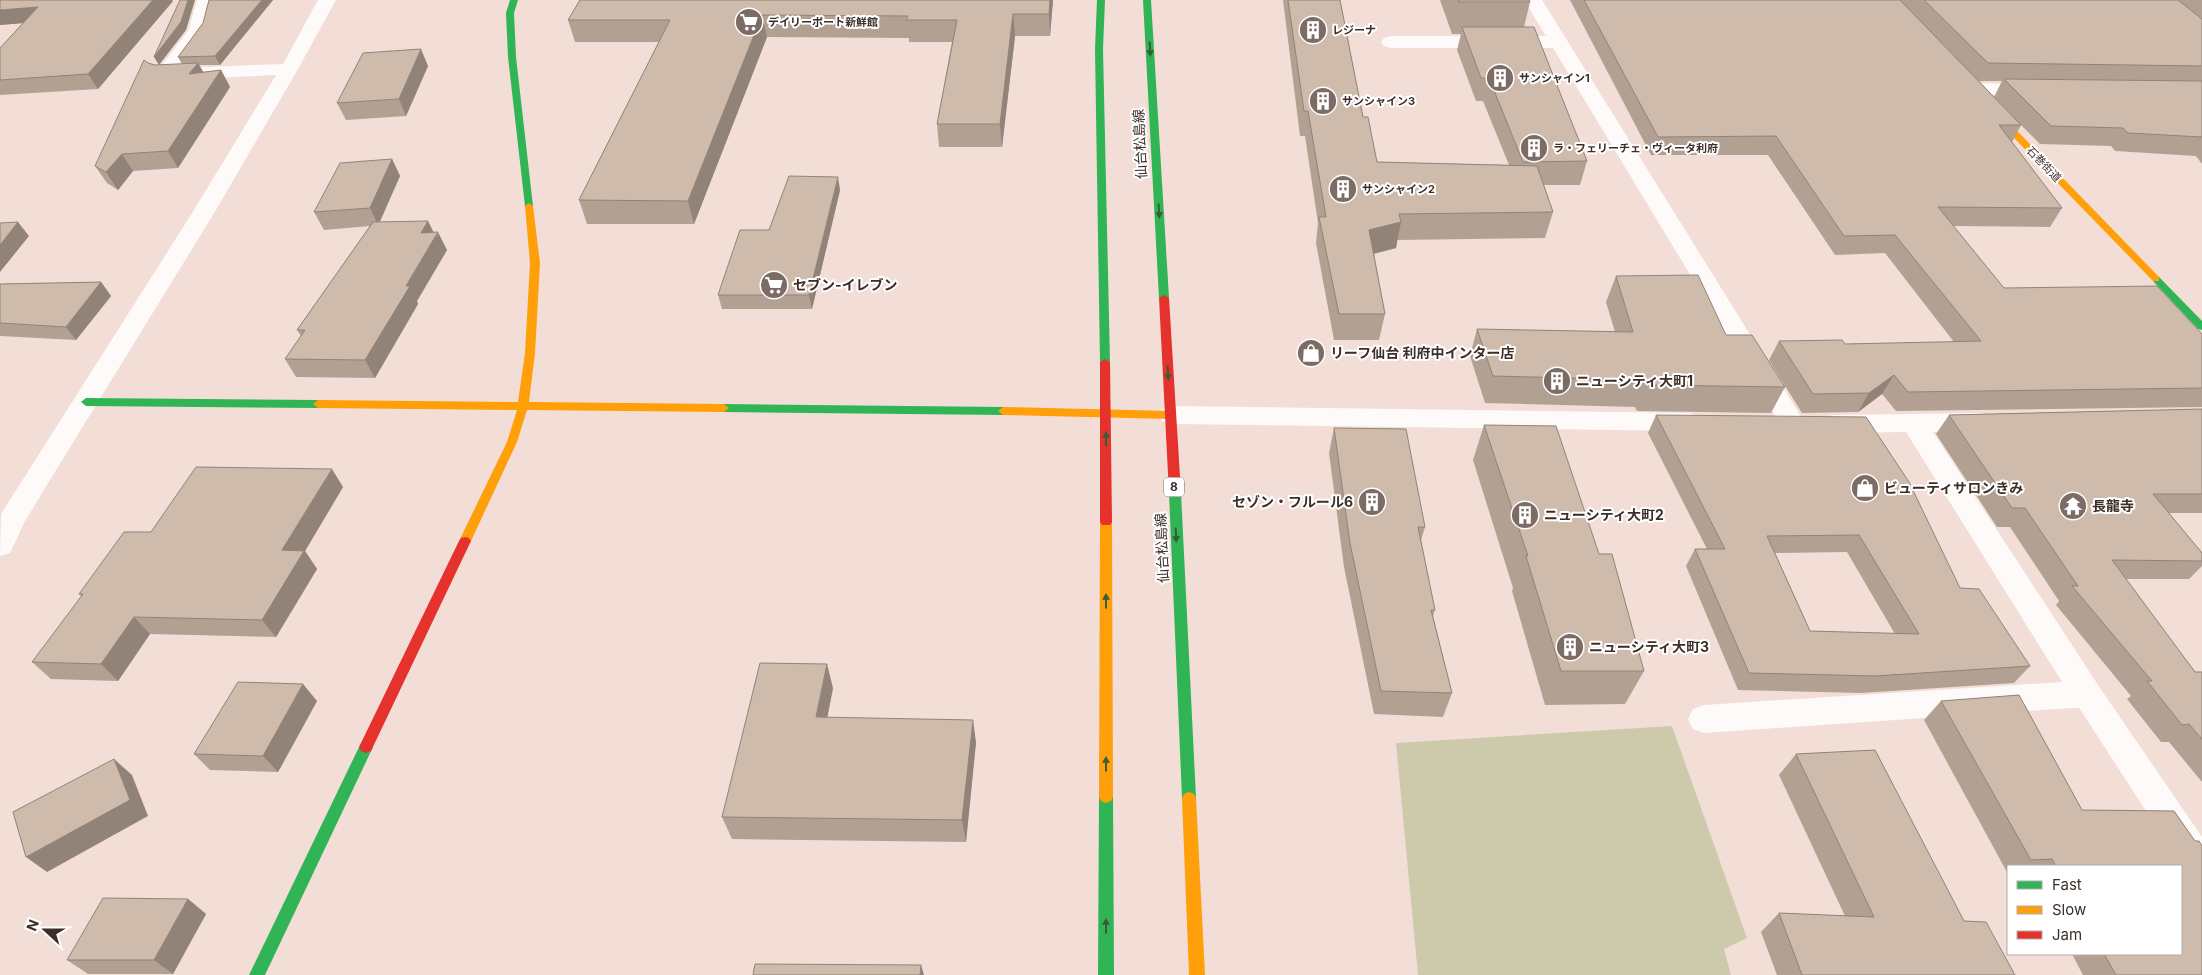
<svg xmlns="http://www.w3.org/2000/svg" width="2202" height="975" font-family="Inter,'Noto Sans JP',sans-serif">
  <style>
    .green { fill: #cdcaac }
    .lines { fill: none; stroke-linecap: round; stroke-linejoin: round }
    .lane { fill: #fdfaf9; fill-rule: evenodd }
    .street { fill: #fdfaf9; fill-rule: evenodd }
    .fast { fill: #30b455; fill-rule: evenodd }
    .slow { fill: #ff9f0a; fill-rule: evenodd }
    .jam { fill: #e5322d; fill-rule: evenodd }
    .wall { fill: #b2a193; fill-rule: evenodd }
    .shaded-wall { fill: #918378 }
    .building { fill: #cfbbab; stroke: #918378; fill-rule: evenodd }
    .oneway { fill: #385d38 }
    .labels { text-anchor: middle; stroke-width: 4; stroke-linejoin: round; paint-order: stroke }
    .far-poi-label { font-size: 11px; font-weight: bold; fill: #3c2e28; stroke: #fff; text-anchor: start }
    .far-street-label { font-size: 11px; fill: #3c2e28; stroke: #fff }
    .shield { fill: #fff; stroke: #766d68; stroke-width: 1 }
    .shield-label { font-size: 12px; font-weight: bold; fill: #3c2e28 }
    .street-label { font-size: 14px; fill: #3c2e28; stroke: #fff }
    .poi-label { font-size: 14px; font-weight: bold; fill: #3c2e28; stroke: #fff; text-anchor: start }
  </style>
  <rect width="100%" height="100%" fill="#f2ded6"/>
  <path class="green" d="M1672,726L1747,938L1724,949L1731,975H1418L1396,743Z"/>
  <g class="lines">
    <g class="lane">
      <path d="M1390,36H1557L1563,38L1566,42L1563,46L1557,48H1390L1384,46L1381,42L1384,38Z"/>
      <path d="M2087,681L2098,685L2202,837V884L2190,879L2076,703L2071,694L2076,685Z"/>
    </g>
    <g class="street">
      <path d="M197,0H211L213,2L206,31L179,68L283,64L318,0H336L298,69L216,210L53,475L24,523L10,553L0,556L1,514L194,210L276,75L165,80L158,78L155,74L188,31Z"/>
      <path d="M1524,0H1542L1802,418L1806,424L1802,430L1793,433L1784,430Z"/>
      <path d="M1972,83L2036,84L2043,86L2046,90L2043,94L2036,96L1965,93L1962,89L1965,85Z"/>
      <path d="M1171,406L1689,413L1698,416L1702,422L1698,428L1689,431L1171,424L1162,421L1158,415L1162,409Z"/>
      <path d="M1982,413L1991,416L1995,422L1991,428L1982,431L1933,432L2098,685L2103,694L2098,703L2087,707L1704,733L1693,729L1688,719L1693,709L1704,705L2062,682L1906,432L1832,433L1823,430L1819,424L1823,418L1832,415Z"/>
    </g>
    <g class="fast">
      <path d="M510,0H518L514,13L516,57L533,206L529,209L525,206L508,57L506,13Z"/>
      <path d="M1097,0H1105L1103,49L1110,362L1105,365L1100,362L1095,49Z"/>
      <path d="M1143,0H1151L1169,298L1164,301L1159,298Z"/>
      <path d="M2156,276L2159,277L2202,321V330L2198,329L2153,281V277Z"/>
      <path d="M86,398L318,400L323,404L318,408L86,406L81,402Z"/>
      <path d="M724,404L1003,407L1008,411L1003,415L724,412L719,408Z"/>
      <path d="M1175,489L1181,493L1196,798L1194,802L1189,804L1184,802L1182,798L1169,493Z"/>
      <path d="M366,741L371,743L373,747L265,975H249L361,743Z"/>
      <path d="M1106,791L1111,793L1113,797L1114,975H1098L1099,797L1101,793Z"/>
    </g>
    <g class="slow">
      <path d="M1986,105H1992L2159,277V281H2153L1986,109Z"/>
      <path d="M529,203L533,206L540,263L535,353L529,402L724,404L729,408L724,412L527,410L517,442L471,541L469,544H461L459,541L507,442L517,410L318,408L313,404L318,400L518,402L525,353L530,263L525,206Z"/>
      <path d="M1003,407L1171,411L1176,415L1171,419L1003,415L998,411Z"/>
      <path d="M1106,518L1110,519L1112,522L1113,797L1111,801L1106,803L1101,801L1099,797L1100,522L1102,519Z"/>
      <path d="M1189,792L1194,794L1196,798L1205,975H1189L1182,798L1184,794Z"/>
    </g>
    <g class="jam">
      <path d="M1164,295L1169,298L1181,493L1175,497L1169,493L1159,298Z"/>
      <path d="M1105,359L1110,362L1112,522L1110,525H1102L1100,522V362Z"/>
      <path d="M465,537L469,538L471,541L371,751L366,753L361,751L359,747L361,743L459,541L461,538Z"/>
    </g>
  </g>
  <g class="wall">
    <path d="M0,0L173,1L98,89L0,95V48L23,23L0,25Z"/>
    <path d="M209,0H273L220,65H199L203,72L221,70L230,87L178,168L133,171L118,190L107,183L95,166L148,63L155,65H159L186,30L159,65L182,64L178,57L203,23Z"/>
    <path d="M580,0H1053L1050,36H1015L1002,147H939L937,124L952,42H909V38L767,37L694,224H587L579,200L659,42H575L568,20Z"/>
    <path d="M1283,0H1340L1363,117L1377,162L1509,165L1483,101H1476L1457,50L1461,34H1452L1440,0H1529L1530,2L1524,27L1587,161L1580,185H1544L1553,212L1545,238L1397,240L1396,248L1374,254L1385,314L1379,340H1334L1316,243L1318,223L1305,136H1300Z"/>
    <path d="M1570,0H2202V164L2196,156L2115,151L2111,146L2040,144L2021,125L2012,142L2062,208L2050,227L1953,226L2004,288L2202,334V407L1896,411L1882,394L1858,412L1802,413L1769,360L1779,341L1845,344L1954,342L1885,253L1835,255L1768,155H1651ZM1979,81H2002L1994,97Z"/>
    <path d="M428,66L406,116L346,120L337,103Z"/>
    <path d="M392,159L400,176L380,222L433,233L447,250L417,301L418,304L375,378L296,377L285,359L301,336L297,330L370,226L324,230L314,212Z"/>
    <path d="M840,190L812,309H722L718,295Z"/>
    <path d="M1616,276L1726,335L1785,387L1771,413L1637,411L1635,407L1485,403L1470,356L1477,329L1615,332L1606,302Z"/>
    <path d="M101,282L111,296L76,340L0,336V284Z"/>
    <path d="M2202,409V513H2169L2202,553V566L2189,579H2126L2195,672H2202V782L2169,742H2161L2127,699L2131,696L2056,605L2059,601L2010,527H1997L1936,434L1949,415Z"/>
    <path d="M1656,415L1960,588L2030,666L2014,683L1861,693L1738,690L1686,566L1695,549H1707L1648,433ZM1847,552L1895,634L1810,631L1775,553Z"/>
    <path d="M1484,425L1599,554L1644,671L1625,704L1545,705L1512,591L1513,588L1473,460Z"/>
    <path d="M1334,428L1425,527L1421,540L1435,610L1433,616L1452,693L1443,717L1374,714L1344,567L1329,453Z"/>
    <path d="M343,487L305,551L317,569L276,637L150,634L118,681L51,679L32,662L82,597L79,594L151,532Z"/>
    <path d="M833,688L827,717L976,742L966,842L732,839L722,817Z"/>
    <path d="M2019,695L2082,810L2174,811L2195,841H2199L2202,846V975H2083L2072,954H2181V866H2008V874L1924,720L1941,701Z"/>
    <path d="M317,701L278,772L210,770L194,754Z"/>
    <path d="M1796,754L1964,921L2015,975H1777L1761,932L1779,913L1845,916L1779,775Z"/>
    <path d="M188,899L206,914L173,974H88L67,960Z"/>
  </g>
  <g class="shaded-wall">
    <path d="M153,0H172L173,1L98,89L88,74Z"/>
    <path d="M188,0H195L186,30L159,65L154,57Z"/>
    <path d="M262,0H273L220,65L215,56Z"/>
    <path d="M1050,0H1053L1050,36L1049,14Z"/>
    <path d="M38,7L48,21L0,25V10Z"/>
    <path d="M1013,14L1015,36L1002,147L1000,124Z"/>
    <path d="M762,15L767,37L694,224L688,201Z"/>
    <path d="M421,49L428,66L406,116L399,99Z"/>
    <path d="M198,63L208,80L189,74Z"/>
    <path d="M221,70L230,87L178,168L168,151Z"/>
    <path d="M122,154L133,171L118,190L106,172Z"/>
    <path d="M392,159L400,176L378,225L370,208Z"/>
    <path d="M838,177L840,190L812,309L809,295Z"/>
    <path d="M428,221L436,237L438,232L447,250L417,301L418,304L375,378L365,360L406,286L421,233Z"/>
    <path d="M18,222L29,236L0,272V245Z"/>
    <path d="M1401,222L1396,248L1364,256L1369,230Z"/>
    <path d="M101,282L111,296L76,340L66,327Z"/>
    <path d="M1894,375L1882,394L1858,412L1869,393Z"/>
    <path d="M332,469L343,487L305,551L317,569L276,637L262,620L282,550Z"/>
    <path d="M134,617L150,634L118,681L101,664Z"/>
    <path d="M827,664L833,688L823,740L816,717Z"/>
    <path d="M303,684L317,701L278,772L263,756Z"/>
    <path d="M973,720L976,742L966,842L962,820Z"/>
    <path d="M114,759L132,775L148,816L47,872L26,857Z"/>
    <path d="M188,899L206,914L173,974L154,960Z"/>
    <path d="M921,965L924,975H920Z"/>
  </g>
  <g class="building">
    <path d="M0,0H153L88,74L0,80V48L38,7L0,10Z"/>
    <path d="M180,0H188L181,22L154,57Z"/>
    <path d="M209,0H262L215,56L178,57L203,23Z"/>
    <path d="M580,0H1050L1049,14H1013L1000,124H937L957,20H906L908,16L762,15L688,201L579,200L670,20H568Z"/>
    <path d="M1288,0H1340L1363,117H1368L1377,162L1537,166L1553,212L1399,214L1401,222L1369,230L1385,314H1339L1319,217H1326L1308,111H1304Z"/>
    <path d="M1458,0H1529L1530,2H1459Z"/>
    <path d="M1584,0H1900L2021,125H1999L2062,208L1938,207L2004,288L2157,286L2202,334V388L1908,392L1894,375L1869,393L1813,394L1779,341L1842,340L1845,344L1981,341L1895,235L1844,236L1776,136L1658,137Z"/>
    <path d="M1924,0H2178L2202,19V66L1988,63Z"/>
    <path d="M1462,27H1534L1587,161L1523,162L1489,78H1481Z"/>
    <path d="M421,49L399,99L337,103L363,53Z"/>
    <path d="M144,60L148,63L155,65L198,63L189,74L221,70L168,151L122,154L106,172L95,166Z"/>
    <path d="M2004,79L2202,81V137L2128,133L2123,128L2051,126Z"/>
    <path d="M392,159L370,208L314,212L340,163Z"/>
    <path d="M789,176L838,177L809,295H718L740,230H769Z"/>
    <path d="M428,221L421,233L438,232L406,286H410L365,360L285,359L305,330H297L373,222Z"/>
    <path d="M18,222L0,245V223Z"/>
    <path d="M1698,275L1726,335H1752L1785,387L1649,385L1646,380L1493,376L1477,329L1633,332L1616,276Z"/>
    <path d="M101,282L66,327L0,323V284Z"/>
    <path d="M2202,409V494H2153L2202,553V561L2112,560L2195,672H2202V739L2189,724L2182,725L2147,681H2152L2072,586H2078L2025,508H2012L1949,415Z"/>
    <path d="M1656,415L1866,417L1909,482L1960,588L1979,589L2030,666L1875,676L1749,673L1695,549H1725ZM1859,535L1919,634L1810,631L1767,536Z"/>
    <path d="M1484,425L1556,426L1599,554H1612L1644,671H1561L1526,556H1528Z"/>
    <path d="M1334,428L1406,429L1425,527H1418L1435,610H1431L1452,693L1381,691L1350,543Z"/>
    <path d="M196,467L332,469L282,550L304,551L262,620L134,617L101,664L32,662L83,594H79L124,532H151Z"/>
    <path d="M760,663L827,664L816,717L973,720L962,820L722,817Z"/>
    <path d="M238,682L303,684L263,756L194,754Z"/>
    <path d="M2019,695L2082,810L2174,811L2195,841H2199L2202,846V975H2116L2104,954H2181V866H2056L2052,859L2031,860L1941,701Z"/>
    <path d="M1875,750L1964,921L1986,922L2015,975H1802L1779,913L1874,917L1796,754Z"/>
    <path d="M114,759L130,800L26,857L13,812Z"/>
    <path d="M103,898L188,899L154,960H67Z"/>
    <path d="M755,964L921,965L920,975H753Z"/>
  </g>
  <defs><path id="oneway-solid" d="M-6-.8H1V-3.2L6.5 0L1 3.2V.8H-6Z" transform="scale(1.25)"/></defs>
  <g class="oneway">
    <use href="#oneway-solid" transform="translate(1150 49) rotate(87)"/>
    <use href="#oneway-solid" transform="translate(1159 211) rotate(87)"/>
    <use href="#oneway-solid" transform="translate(1168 373) rotate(87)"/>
    <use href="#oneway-solid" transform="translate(1106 439) rotate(-90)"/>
    <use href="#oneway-solid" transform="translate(1176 535) rotate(87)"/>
    <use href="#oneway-solid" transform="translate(1106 601) rotate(-90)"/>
    <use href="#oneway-solid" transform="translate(1106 764) rotate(-90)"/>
    <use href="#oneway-solid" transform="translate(1106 926) rotate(-90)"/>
  </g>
  <defs>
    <symbol id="supermarket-disc" viewBox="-11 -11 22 22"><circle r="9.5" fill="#7c6c65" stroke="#fff"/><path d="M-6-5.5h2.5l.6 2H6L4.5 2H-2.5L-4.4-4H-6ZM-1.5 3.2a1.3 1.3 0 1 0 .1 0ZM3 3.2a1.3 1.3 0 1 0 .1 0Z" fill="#fff"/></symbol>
    <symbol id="building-disc" viewBox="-11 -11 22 22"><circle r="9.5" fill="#7c6c65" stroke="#fff"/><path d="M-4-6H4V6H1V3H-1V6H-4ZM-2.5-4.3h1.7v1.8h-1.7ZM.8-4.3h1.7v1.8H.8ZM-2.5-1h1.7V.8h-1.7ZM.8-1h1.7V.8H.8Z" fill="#fff"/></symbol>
    <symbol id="shop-disc" viewBox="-11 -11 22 22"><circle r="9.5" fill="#7c6c65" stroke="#fff"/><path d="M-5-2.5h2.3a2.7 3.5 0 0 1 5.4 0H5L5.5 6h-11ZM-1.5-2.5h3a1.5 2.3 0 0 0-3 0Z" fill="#fff"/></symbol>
    <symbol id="temple-disc" viewBox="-11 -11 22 22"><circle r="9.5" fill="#7c6c65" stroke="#fff"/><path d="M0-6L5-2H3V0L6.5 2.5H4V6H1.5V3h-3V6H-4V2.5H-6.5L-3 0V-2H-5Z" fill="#fff"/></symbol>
  </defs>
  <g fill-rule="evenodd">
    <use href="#supermarket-disc" x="733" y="6" width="32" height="32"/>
    <use href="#building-disc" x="1297" y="14" width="32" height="32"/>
    <use href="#building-disc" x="1484" y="62" width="32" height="32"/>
    <use href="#building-disc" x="1307" y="85" width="32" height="32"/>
    <use href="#building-disc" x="1518" y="132" width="32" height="32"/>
    <use href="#building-disc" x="1327" y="173" width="32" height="32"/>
    <use href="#supermarket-disc" x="758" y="269" width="32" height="32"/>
    <use href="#shop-disc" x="1295" y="337" width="32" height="32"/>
    <use href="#building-disc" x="1541" y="365" width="32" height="32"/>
    <use href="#shop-disc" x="1849" y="472" width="32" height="32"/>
    <use href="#building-disc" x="1356" y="486" width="32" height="32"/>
    <use href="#temple-disc" x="2057" y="490" width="32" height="32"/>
    <use href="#building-disc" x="1509" y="499" width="32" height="32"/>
    <use href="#building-disc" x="1554" y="631" width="32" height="32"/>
  </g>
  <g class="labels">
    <g class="far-poi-label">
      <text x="768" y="26">デイリーポート新鮮館</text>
      <text x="1332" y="34">レジーナ</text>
      <text x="1519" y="82">サンシャイン1</text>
      <text x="1342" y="105">サンシャイン3</text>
      <text x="1553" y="152">ラ・フェリーチェ・ヴィータ利府</text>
      <text x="1362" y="193">サンシャイン2</text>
    </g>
    <g class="far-street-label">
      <text transform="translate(2044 164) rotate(46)" y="4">石巻街道</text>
    </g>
    <rect class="shield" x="1164" y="477.5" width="20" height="19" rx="4"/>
    <g class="shield-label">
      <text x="1174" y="491">8</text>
    </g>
    <g class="street-label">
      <text transform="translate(1140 144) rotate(-93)" y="5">仙台松島線</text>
      <text transform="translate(1162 548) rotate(-93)" y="5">仙台松島線</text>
    </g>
    <g class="poi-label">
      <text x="793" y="290">セブン-イレブン</text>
      <text x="1330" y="358">リーフ仙台 利府中インター店</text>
      <text x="1576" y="386">ニューシティ大町1</text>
      <text x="1884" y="493">ビューティサロンきみ</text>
      <text x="1353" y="507" text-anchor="end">セゾン・フルール6</text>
      <text x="2092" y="511">長龍寺</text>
      <text x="1544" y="520">ニューシティ大町2</text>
      <text x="1589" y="652">ニューシティ大町3</text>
    </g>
  </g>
  <rect x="2007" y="865" width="175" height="90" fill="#ffffff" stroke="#b1aba9"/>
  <rect x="2017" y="881" width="25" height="8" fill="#30b455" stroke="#b1aba9"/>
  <text x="2052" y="890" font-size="15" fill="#3c2e28">Fast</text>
  <rect x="2017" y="906" width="25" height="8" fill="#ff9f0a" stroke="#b1aba9"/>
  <text x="2052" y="915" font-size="15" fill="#3c2e28">Slow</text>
  <rect x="2017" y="931" width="25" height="8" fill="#e5322d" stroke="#b1aba9"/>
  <text x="2052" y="940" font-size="15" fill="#3c2e28">Jam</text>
  <g transform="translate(45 930) rotate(291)" stroke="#ffffff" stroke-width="4" paint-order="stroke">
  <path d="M0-4L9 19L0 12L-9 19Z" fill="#3c2e28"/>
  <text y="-8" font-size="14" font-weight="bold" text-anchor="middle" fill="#3c2e28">N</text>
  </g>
</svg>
